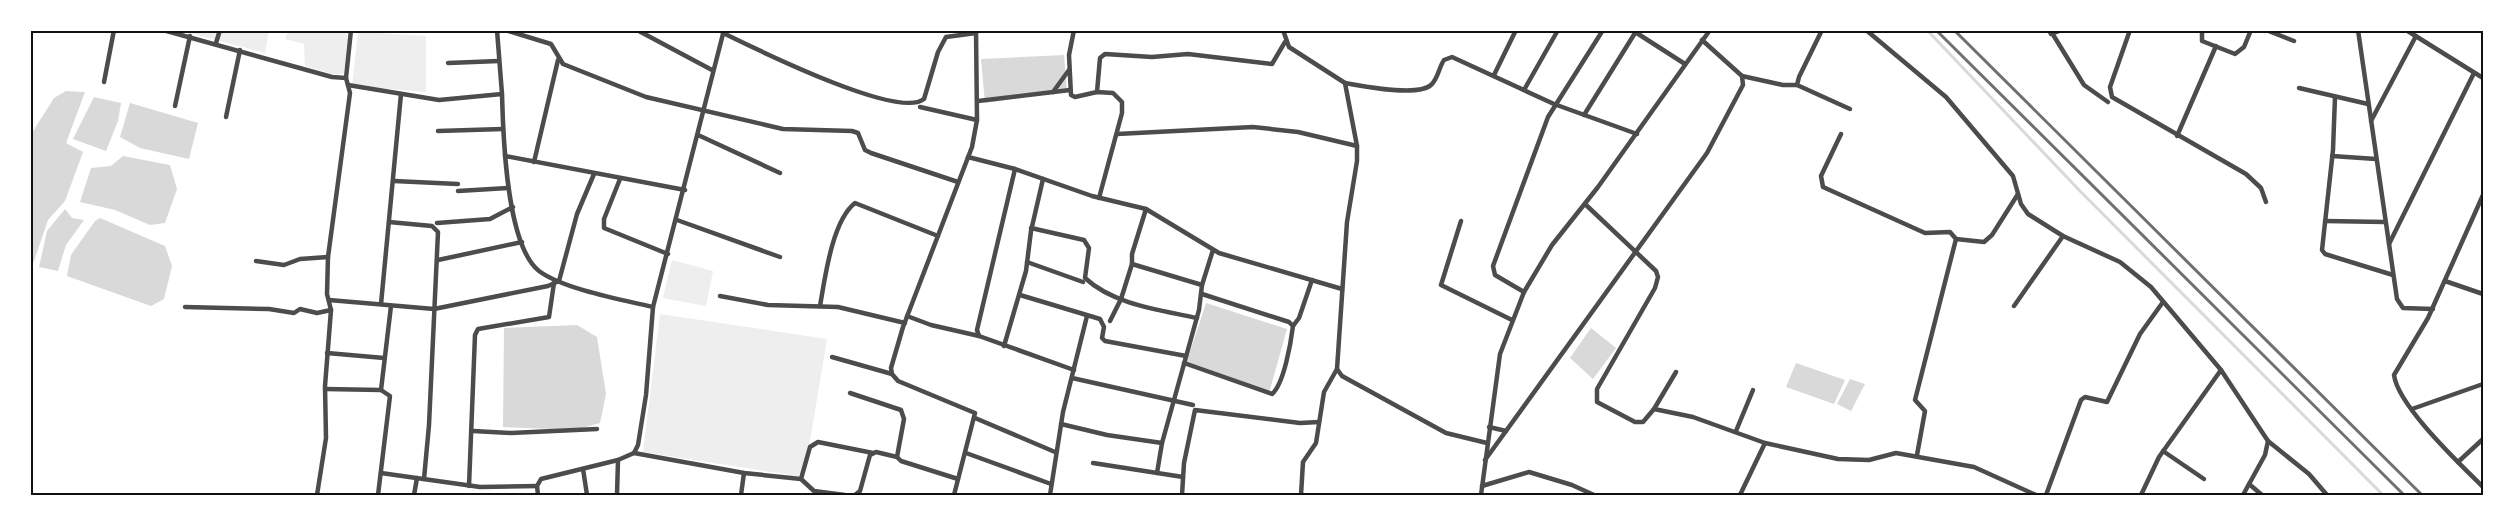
<svg xmlns="http://www.w3.org/2000/svg" width="2513" height="525" font-family="Cabin,sans-serif">
  <style>
    .green { fill: #eee }
    .water { fill: #d9d9d9 }
    .lines { fill: none; stroke-linecap: round; stroke-linejoin: round }
    .stream { stroke: #d9d9d9; stroke-width: 3 }
    .minor { stroke: #4c4c4c; stroke-width: 4.5 }
    .rail { stroke: #707070; stroke-width: 3 }
    .neatline { fill: none; stroke: #111; stroke-width: 2 }
  </style>
  <rect width="100%" height="100%" fill="#fff"/>
  <g class="green">
    <path d="M178,30H269L265,53Z"/>
    <path d="M289,30H348L344,74H332L305,66L304,44L285,39Z"/>
    <path d="M358,32L426,36V92L352,86Z"/>
    <path d="M672,260L713,271L706,306L663,298Z"/>
    <path d="M660,314L827,339L804,477L643,452Z"/>
  </g>
  <g class="water">
    <path d="M1064,55L1067,91L985,103L981,59Z"/>
    <path d="M66,91L85,92L66,143L83,152L65,201L48,220L34,261L30,263V136L54,98Z"/>
    <path d="M94,97L121,103L118,121L106,151L73,139Z"/>
    <path d="M130,103L198,123L189,159L140,148L120,137Z"/>
    <path d="M123,156L170,165L177,189L165,223L150,225L115,210L80,202L91,168L111,166Z"/>
    <path d="M65,209L72,218L84,220L66,245L58,271L39,267L47,231Z"/>
    <path d="M100,218L165,246L172,266L164,299L151,306L67,276L71,255L95,221Z"/>
    <path d="M1206,303L1287,329L1269,393L1186,364Z"/>
    <path d="M577,325L597,337L606,394L600,423L575,430L503,427L504,328Z"/>
    <path d="M1591,328L1616,348L1593,379L1570,358Z"/>
    <path d="M1796,363L1845,380L1834,404L1786,387Z"/>
    <path d="M1850,379L1865,384L1851,411L1837,404Z"/>
  </g>
  <g class="lines">
    <path class="stream" d="M1927,30L2080,191L2383,495"/>
    <g class="minor">
      <path d="M163,30L332,77L346,78"/>
      <path d="M505,30L551,44L563,64L646,97L783,129L852,131L858,133L865,150L871,153L958,182"/>
      <path d="M637,30L712,70"/>
      <path d="M1074,30L1069,55L1071,95L1075,97L1097,92L1113,93L1122,102V113L1099,198"/>
      <path d="M1283,30L1289,47L1345,83L1357,146V161L1347,222L1337,369L1342,376L1446,433L1487,443"/>
      <path d="M1632,30L1685,64"/>
      <path d="M1822,30L1799,77L1797,85L1850,109"/>
      <path d="M1866,30L1946,97L2013,176L2021,204L2028,214L2063,236L2120,262L2151,287L2221,370L2268,441L2265,455L2243,495"/>
      <path d="M2049,30L2051,34L2062,30"/>
      <path d="M2130,30L2110,87L2112,97L2246,174L2261,188L2266,202"/>
      <path d="M2202,30V41L2235,54L2244,47L2251,30"/>
      <path d="M2266,30L2294,41"/>
      <path d="M2358,30L2397,299L2403,308L2433,309"/>
      <path d="M2406,30L2483,78"/>
      <path d="M723,33C754,48 898,120 924,99L938,52L946,37L976,33"/>
      <path d="M2052,33L2084,85L2108,102"/>
      <path d="M216,43L220,30"/>
      <path d="M448,63L499,61"/>
      <path d="M1494,75L1516,30"/>
      <path d="M1742,76L1783,85H1797"/>
      <path d="M104,82L114,30"/>
      <path d="M1345,83C1362,86 1417,97 1431,85C1438,79 1439,67 1444,60L1452,57L1554,104L1637,134"/>
      <path d="M348,85L439,100L502,94L497,30"/>
      <path d="M2299,88L2368,104"/>
      <path d="M1524,90L1558,30"/>
      <path d="M1053,92L1069,70"/>
      <path d="M1097,92L1100,58L1105,54L1152,57L1188,54L1272,64L1285,42"/>
      <path d="M502,94C503,134 506,245 539,271C563,289 623,300 653,307"/>
      <path d="M2335,97L2333,150L2322,250L2325,254L2393,275"/>
      <path d="M978,101L1070,90"/>
      <path d="M175,106L190,36"/>
      <path d="M920,107L977,120"/>
      <path d="M1584,115L1635,33"/>
      <path d="M226,117L240,50"/>
      <path d="M2371,121L2416,36"/>
      <path d="M438,131L503,129"/>
      <path d="M1117,134L1253,127L1298,132L1357,146"/>
      <path d="M1841,134L1821,176L1823,187L1925,233L1950,232L1956,239L1915,400L1925,411L1917,455"/>
      <path d="M698,135L780,173"/>
      <path d="M2177,136L2216,46"/>
      <path d="M505,156L685,190"/>
      <path d="M2332,156L2376,159"/>
      <path d="M968,157L1015,169L1092,196L1146,209L1219,253L1342,289"/>
      <path d="M534,162L558,60"/>
      <path d="M1015,169L977,330L979,336L1074,370"/>
      <path d="M620,179L604,219V228L668,254"/>
      <path d="M394,181L458,184"/>
      <path d="M458,191L508,188"/>
      <path d="M2483,195L2428,318L2394,375C2398,406 2460,464 2483,487"/>
      <path d="M1585,204L1656,271L1658,277L1655,288L1597,389V402L1635,422H1643L1654,409L1676,372"/>
      <path d="M1146,209L1132,254V264L1202,285"/>
      <path d="M677,220L780,257"/>
      <path d="M1461,221L1441,285L1512,320"/>
      <path d="M2325,221L2385,222"/>
      <path d="M389,222L432,226L438,232L429,425L424,479"/>
      <path d="M437,223L490,219L513,207"/>
      <path d="M1031,228L1084,240L1089,248L1085,278C1114,305 1161,310 1197,318"/>
      <path d="M1956,239L1984,242L1992,235L2018,194"/>
      <path d="M2389,244L2474,73"/>
      <path d="M438,260L522,242"/>
      <path d="M256,261L284,265L300,259L328,257"/>
      <path d="M1027,262L1083,282"/>
      <path d="M2445,281L2483,294"/>
      <path d="M1524,292L1495,275L1493,266L1548,117L1603,30"/>
      <path d="M1020,295L1100,319L1104,327L1102,338L1105,341L1186,356"/>
      <path d="M720,296L768,305L838,307L905,323"/>
      <path d="M329,300L434,309L548,286L559,281L577,214L594,174"/>
      <path d="M381,304L401,94"/>
      <path d="M820,306C825,278 832,221 855,203L938,236"/>
      <path d="M2014,306L2063,236"/>
      <path d="M185,307L269,309L294,313L300,309L317,313L331,310"/>
      <path d="M907,316L931,325L979,336"/>
      <path d="M1110,321L1121,299L1132,264"/>
      <path d="M1293,326L1299,318L1312,280"/>
      <path d="M1004,346L1026,271L1031,231L1043,179"/>
      <path d="M327,353L384,358"/>
      <path d="M832,357L892,374"/>
      <path d="M1184,363L1272,394C1284,384 1291,342 1293,326L1289,322L1202,294"/>
      <path d="M1072,378L1193,405"/>
      <path d="M325,389L381,390L390,396L378,495"/>
      <path d="M381,390L391,306"/>
      <path d="M850,393L901,410L904,419L897,457L901,461L958,479"/>
      <path d="M1654,409L1693,417L1765,443L1838,459L1869,460L1896,453L1974,467L2036,495"/>
      <path d="M2412,409L2483,384"/>
      <path d="M975,418L1055,452"/>
      <path d="M1061,424L1107,435L1162,443"/>
      <path d="M1489,427L1506,431"/>
      <path d="M473,431L511,433L597,429"/>
      <path d="M1736,431L1753,390"/>
      <path d="M2268,441L2309,474L2327,495"/>
      <path d="M2163,451L2204,479"/>
      <path d="M634,453L744,473L801,479L814,491L845,495"/>
      <path d="M966,453L1051,484"/>
      <path d="M1485,460L1707,153L1743,85L1742,76L1702,40"/>
      <path d="M2458,462L2483,439"/>
      <path d="M1093,463L1183,477"/>
      <path d="M583,469L587,495"/>
      <path d="M381,473L480,487L537,486"/>
      <path d="M1157,473L1162,443L1199,310L1202,285L1213,250"/>
      <path d="M801,479L810,447L818,442L873,453"/>
      <path d="M2249,484L2262,495"/>
      <path d="M469,486L475,335L478,329L549,317L554,283"/>
      <path d="M1482,486L1529,472L1572,485L1594,495"/>
      <path d="M317,495L326,438L325,386L331,310L327,294L328,257L350,93L346,78L351,30"/>
      <path d="M414,495L417,478"/>
      <path d="M538,495L537,486L541,479L618,460L634,453L638,445L646,395L653,307L724,30"/>
      <path d="M617,495L618,460"/>
      <path d="M741,495L744,473"/>
      <path d="M855,495L860,491L870,455L876,452L897,457"/>
      <path d="M954,495L975,413L898,381L892,374L891,368L903,327L972,147L977,120L976,30"/>
      <path d="M1050,495L1063,412L1087,316"/>
      <path d="M1182,495L1184,463L1195,410L1300,423L1319,422"/>
      <path d="M1301,495L1303,462L1316,443L1324,392L1337,369"/>
      <path d="M1481,495L1500,354L1524,292L1552,245L1598,187L1710,30"/>
      <path d="M1740,495L1765,443"/>
      <path d="M2046,495L2081,400L2085,397L2107,402L2140,334L2163,302"/>
      <path d="M2141,495L2159,457L2221,370"/>
    </g>
    <g class="rail">
      <path d="M1936,30L2404,495"/>
      <path d="M1954,30L2422,495"/>
    </g>
  </g>
  <rect width="2513" height="525" fill="none" stroke="#ffffff" stroke-width="63"/>
  <rect x="32" y="32" width="2450" height="462" class="neatline"/>
</svg>
